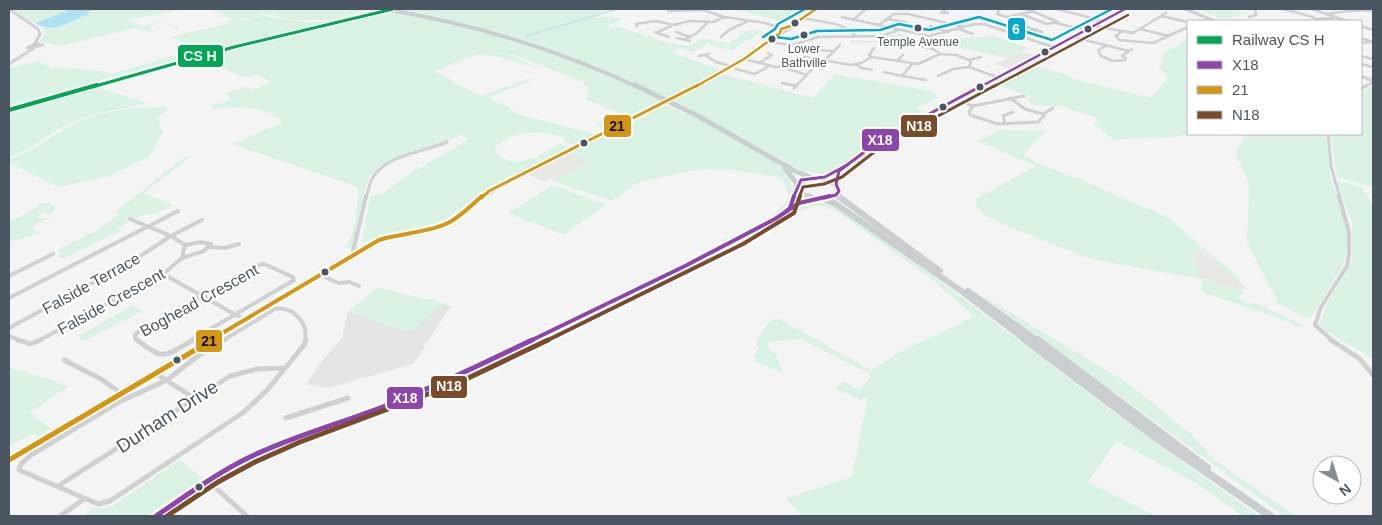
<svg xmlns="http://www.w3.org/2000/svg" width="1382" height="525" font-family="Arial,sans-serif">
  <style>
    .commercial { fill: #e8e7e3 }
    .education { fill: #e6e5e6 }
    .green { fill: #d9f2e3 }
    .water { fill: #aee2f0 }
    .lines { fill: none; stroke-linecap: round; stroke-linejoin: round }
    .stream { stroke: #aee2f0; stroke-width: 1 }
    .street-far3 { stroke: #ced0d2; stroke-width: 2.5 }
    .street-far2 { stroke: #ced0d2; stroke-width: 3 }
    .street-far1 { stroke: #ced0d2; stroke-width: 4 }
    .street { stroke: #ced0d2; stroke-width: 5 }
    .secondary-far3 { stroke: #ced0d4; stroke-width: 3 }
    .secondary-far2 { stroke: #ced0d4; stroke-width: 4.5 }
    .secondary-far1 { stroke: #ced0d4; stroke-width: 5.5 }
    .secondary { stroke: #ced0d4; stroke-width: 8 }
    .primary-far3 { stroke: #caced1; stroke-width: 4 }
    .primary-far2 { stroke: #caced1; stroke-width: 5 }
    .primary-far1 { stroke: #caced1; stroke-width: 6 }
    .primary { stroke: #caced1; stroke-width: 8 }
    .bus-1-far3-casing { stroke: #fff; stroke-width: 5 }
    .bus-1-far2-casing { stroke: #fff; stroke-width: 6 }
    .bus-1-far1-casing { stroke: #fff; stroke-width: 8 }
    .bus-1-casing { stroke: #fff; stroke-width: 9 }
    .bus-2-far3-casing { stroke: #fff; stroke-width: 5 }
    .bus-2-far2-casing { stroke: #fff; stroke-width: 6 }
    .bus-2-far1-casing { stroke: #fff; stroke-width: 8 }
    .bus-2-casing { stroke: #fff; stroke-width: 9 }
    .bus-3-far3-casing { stroke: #fff; stroke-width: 5 }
    .bus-3-far2-casing { stroke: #fff; stroke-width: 6 }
    .bus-3-far1-casing { stroke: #fff; stroke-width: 8 }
    .bus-3-casing { stroke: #fff; stroke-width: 9 }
    .bus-4-casing { stroke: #fff; stroke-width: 5 }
    .bus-1-far3 { stroke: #8e44ad; stroke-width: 2.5 }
    .bus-1-far2 { stroke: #8e44ad; stroke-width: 3 }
    .bus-1-far1 { stroke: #8e44ad; stroke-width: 4 }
    .bus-1 { stroke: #8e44ad; stroke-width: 5 }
    .bus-2-far3 { stroke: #d49613; stroke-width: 2.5 }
    .bus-2-far2 { stroke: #d49613; stroke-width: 3 }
    .bus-2-far1 { stroke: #d49613; stroke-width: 4 }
    .bus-2 { stroke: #d49613; stroke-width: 5 }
    .bus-3-far3 { stroke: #7a4b2a; stroke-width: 2.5 }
    .bus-3-far2 { stroke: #7a4b2a; stroke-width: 3 }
    .bus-3-far1 { stroke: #7a4b2a; stroke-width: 4 }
    .bus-3 { stroke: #7a4b2a; stroke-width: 5 }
    .bus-4 { stroke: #00a9ce; stroke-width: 2.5 }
    .rail-1-far1-casing { stroke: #fff; stroke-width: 5.5 }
    .rail-1-casing { stroke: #fff; stroke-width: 7 }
    .rail-1-far1 { stroke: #00a651; stroke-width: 3 }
    .rail-1 { stroke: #00a651; stroke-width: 4 }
    .bus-dot { fill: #4a5661; stroke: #fff; stroke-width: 2 }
    .labels { text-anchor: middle; stroke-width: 4.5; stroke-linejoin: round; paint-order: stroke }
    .far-bus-label { font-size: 12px; fill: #4a5661; stroke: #fff }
    .street-label { font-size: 16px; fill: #4a5661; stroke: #fff }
    .near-street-label { font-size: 19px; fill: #4a5661; stroke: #fff }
    .line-badge { stroke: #fff; stroke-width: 2 }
    .badge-label { font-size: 14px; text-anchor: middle; font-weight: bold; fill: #fff }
    .pale-badge-label { font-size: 14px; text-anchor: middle; font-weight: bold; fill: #111 }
  </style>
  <rect width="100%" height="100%" fill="#f4f4f4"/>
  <g class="commercial">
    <path d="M1021,52L1034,55L1008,68L994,64Z"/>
    <path d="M570,152L588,162L554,181L549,180L546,182L525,173Z"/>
    <path d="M1196,249L1210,256L1246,288L1242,290L1202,279L1193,256L1194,250Z"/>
  </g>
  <path class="education" d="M380,288L421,299H429L451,306L413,364L328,388L307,384L318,366L342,338L348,311L375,290Z"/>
  <g class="green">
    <path d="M13,9H72L32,23Z"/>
    <path d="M97,9H375L384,10H366L336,19L321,20H294L268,14L212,26L233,20L213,10H181L126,20L143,26L160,22L180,27L177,28L162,23L149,26L153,29L152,31L146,32L135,28L61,46L40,42L45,33L43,28C58,29 71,22 84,17L87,11Z"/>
    <path d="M396,9H617L590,18L609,17L623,19L608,26L609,28L616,26L665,42L689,46L700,40L706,39L728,43L740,36L738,35C746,30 753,29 762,31L731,51L708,44L692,52L680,48L670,52L721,70L669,99C582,57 492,24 396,9Z"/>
    <path d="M735,9H762L776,11L784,9H798L780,21Z"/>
    <path d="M1196,9H1233L1244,14L1224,19Z"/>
    <path d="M390,11C486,26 576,60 664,101L606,129L595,125L622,114L586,99L590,90L584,84V82L517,56L485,49L516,57L540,69L499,57L479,54L434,71L480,96L533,77L528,82L493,95L490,99L509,107L517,114L595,134L574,144L563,141L566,138C546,130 508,129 494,149C513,175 538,155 559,144L566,146L567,149L503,180L473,199L448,218L435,224L362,242L370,196L382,194L409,174L469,139L462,135L385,164C380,167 375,169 372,173C361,192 358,226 354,248H343C357,236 356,208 359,191L356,186L232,144L283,122C265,106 238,106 215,109L209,106L231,100L226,94H229L227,93L246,87L252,90L271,82L258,75L243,77L215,65L223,63L218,60L208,62L201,58Z"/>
    <path d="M357,15L196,54H193L198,47L169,37L263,16L305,22L328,21Z"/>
    <path d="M898,34L905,36L898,41L901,42L896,47L879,46L877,43H851L850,40L876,41L878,40L877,37Z"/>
    <path d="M995,36L1028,48L1007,58L927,41Z"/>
    <path d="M1188,39L1189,134L1174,137L1122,139L1115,141L1095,125L1097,118L1062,106L1033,105L1026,98H1030L1031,96L992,83L1028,63L1069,76L1073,79L1152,98L1168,78L1159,66L1164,53Z"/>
    <path d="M176,55L188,56L9,105V68L38,61L53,69L65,68L104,71L111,74Z"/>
    <path d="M719,73L813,98L834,74L932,91L939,98L919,107L918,110L925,113L879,138L834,172L820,174L801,170L673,100Z"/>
    <path d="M1373,85V187L1337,177L1330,134H1361V92Z"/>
    <path d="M96,87L147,103C125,110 102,110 80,119C55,128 34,149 9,157V112Z"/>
    <path d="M664,105C692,115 775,153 789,177C793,186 793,199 789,207L745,232L722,242L720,241C744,230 774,221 789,197L783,180L779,177L732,170L701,169L639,182L612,201L554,181L587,162L570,152L573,150Z"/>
    <path d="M163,107L167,108L166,111L156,119L161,122L159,126L163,131L150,156L110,176L58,187L12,164L9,166V159C32,152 52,135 73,124C102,110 132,108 163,107Z"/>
    <path d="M1000,130L1046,131L1023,155L1042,165L1084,181L1167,217L1237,276L1241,282C1224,276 1215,252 1196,249L1193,256L1202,279L1242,290L1243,293L1238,297C1243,302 1250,304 1258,304L1307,327H1300L1275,317L1206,293L1201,289L1202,279L1100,261L1080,255L998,222L984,215L977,207L976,199L1035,166L977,141Z"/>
    <path d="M1246,134H1325L1331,179L1347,222V247L1344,264L1310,319L1276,303L1278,302L1247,243L1249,191L1247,178L1236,156V151Z"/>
    <path d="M186,156H191L144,193L173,205L154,214L150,213C141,217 134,217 126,221L129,223L116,229L120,231L64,259L56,256L61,253L55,251L98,230L115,217L121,216L114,213Z"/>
    <path d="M1337,181L1362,187L1373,205V359L1319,326L1328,302L1352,262V223Z"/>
    <path d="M552,185L606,205L564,235L508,213Z"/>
    <path d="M40,203H49L56,208L51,213H42L38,218H53L36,223L33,226V229L40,233L9,242V223L35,208Z"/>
    <path d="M812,203H824L835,206L894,246L1112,411L1258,516H1243L1196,483L1116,441L1088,482L1155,516H802L786,499L852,476L868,396L861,400L835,388L842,381L860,390L870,377L868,373L799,339L769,342L767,346L776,355L783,373L755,362L754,355L759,348L756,344C759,333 766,325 775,318L781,320L871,370L908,347L933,337L974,316L930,278L835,210L816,205L795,213L791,212L802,205Z"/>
    <path d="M380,288C403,295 426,298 448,305L434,311L414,329L404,331L348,311L375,290Z"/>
    <path d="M986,299L990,300L1129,384L1192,435L1215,460L1296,516H1284Z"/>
    <path d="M133,305L143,311L84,341L78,336Z"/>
    <path d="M9,367L69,386L29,413L52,429L39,436L31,434L9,446Z"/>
    <path d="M180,460L203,478L146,516H83L92,508L100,509L112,506Z"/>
  </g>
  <path class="water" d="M71,9H97L86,12L90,14C72,19 54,36 35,23Z"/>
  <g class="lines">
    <path class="stream" d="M526,36L618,9"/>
    <g class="street-far3">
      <path d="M1000,9L997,14L1007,17L1009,21L1042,32"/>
      <path d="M1057,9L1103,21"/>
      <path d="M1283,9L1313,17L1317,21"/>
      <path d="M1312,9L1347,21"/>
      <path d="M1347,9L1355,10"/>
      <path d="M668,11L703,10L724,17"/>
      <path d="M944,11L948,13H941Z"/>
      <path d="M1021,14L1047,24L1058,22L1027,9"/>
      <path d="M1326,14C1338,13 1360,8 1370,11"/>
      <path d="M1161,16L1188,22"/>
      <path d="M842,17L929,36L975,24H984L1053,47"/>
      <path d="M1007,17L1034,11"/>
      <path d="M1249,17L1256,15L1255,9"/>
      <path d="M802,18C815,21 850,23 855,36"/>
      <path d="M887,19L906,22"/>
      <path d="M1316,19L1334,18"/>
      <path d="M853,20L866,9"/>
      <path d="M1056,23L1085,30"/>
      <path d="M879,25L894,14H908L964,27"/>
      <path d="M637,26L636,24L656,21L674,25L689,21L713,22L724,17L765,23L787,30"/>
      <path d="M930,26L948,32"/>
      <path d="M1094,26L1133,33L1166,13"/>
      <path d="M1361,26L1373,30"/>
      <path d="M959,29L973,34"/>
      <path d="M1140,29L1169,36"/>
      <path d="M655,32L669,37"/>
      <path d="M658,32L671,26"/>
      <path d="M676,32L690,37"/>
      <path d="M1121,32L1116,36L1119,40L1153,43L1188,27"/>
      <path d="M783,33L793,27"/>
      <path d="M1018,35L1037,30"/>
      <path d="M721,37L729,30L748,21"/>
      <path d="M1073,37L1129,51"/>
      <path d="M677,38L690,41"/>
      <path d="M1361,38L1373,42"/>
      <path d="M685,39L697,33L707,23"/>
      <path d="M767,42L792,45L818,37L881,36L899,30"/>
      <path d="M906,43L933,49L939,53"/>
      <path d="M1361,43L1371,42"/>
      <path d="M1106,46L1098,50L1101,56L1113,61L1125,60L1126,58L1122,56L1132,49"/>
      <path d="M816,50L834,51"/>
      <path d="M705,55L716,62L731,66"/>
      <path d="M699,56L709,54"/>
      <path d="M1361,56L1373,59"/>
      <path d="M872,57L869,55L874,48"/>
      <path d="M744,59L776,67L788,66L796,59L805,57L851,65L861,63L872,57L918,64L940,54L956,55L969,60L971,62L969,67L997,77"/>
      <path d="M825,60L840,45"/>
      <path d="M969,60L981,57"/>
      <path d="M897,61L903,55"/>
      <path d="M759,63L772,55L768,53"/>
      <path d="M856,64L861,68L872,70"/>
      <path d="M1361,64L1373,67"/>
      <path d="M782,67L807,75"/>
      <path d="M736,69L755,74L769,66"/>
      <path d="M884,72L902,76L912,64"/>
      <path d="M902,76L926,80"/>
      <path d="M938,76L953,69L969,67"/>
      <path d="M782,83L797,86"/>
      <path d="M795,87L816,65"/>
      <path d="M1365,87L1373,82"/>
    </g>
    <g class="street-far2">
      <path d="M794,85L797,86"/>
      <path d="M794,88L797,85"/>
      <path d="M1361,89L1367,85"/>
      <path d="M1010,98L1025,109L1043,114L1053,108"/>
      <path d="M955,100L973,106L969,112L970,115L998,124L1038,122L1044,116L1043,114"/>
      <path d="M963,102L972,96"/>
      <path d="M973,106L1024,96"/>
      <path d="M1005,123L1003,116L1013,112"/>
      <path d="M1328,134L1331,166L1340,198"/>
      <path d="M366,198C369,188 371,176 379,170C396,154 426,151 447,142"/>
    </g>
    <g class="street-far1">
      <path d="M210,247L225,248L239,244"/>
      <path d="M352,256L366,196"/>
      <path d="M182,258L204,251L211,244L201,242L185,245"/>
      <path d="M163,274L245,320"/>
      <path d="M320,275L339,283L349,282L359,286"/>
      <path d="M9,276L53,254"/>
      <path d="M9,298L178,211"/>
      <path d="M9,328L131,262L171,236L202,220"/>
      <path d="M9,336L22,341"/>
      <path d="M38,341L163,274L182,258L185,245L171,236L130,219"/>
      <path d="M139,341L135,338V335L139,331L256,266L264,264L293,277L294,280L190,341"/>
      <path d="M222,341L275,309C293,306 309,323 305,341"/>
      <path d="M1333,341L1315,325L1321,307L1347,266L1349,254V232L1339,196"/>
    </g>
    <g class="street">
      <path d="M18,340L30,344L41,340"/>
      <path d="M137,340C165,361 163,357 193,340"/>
      <path d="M224,340L199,355L167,380L119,402L31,455L21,464L19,470L98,504L110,501L244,412L268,389L304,345L306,340"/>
      <path d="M1331,340L1360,359L1373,375"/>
      <path d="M64,360L101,379L121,393"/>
      <path d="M155,373L194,398"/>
      <path d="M286,418L348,398"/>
      <path d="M208,481L247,516"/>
      <path d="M58,486L230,376L257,369L285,368"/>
      <path d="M60,516L84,499"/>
    </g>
    <g class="secondary-far3">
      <path d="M9,9L38,29L40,34L35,44"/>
      <path d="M1185,9L1215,21"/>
      <path d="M35,44L43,45L27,48Z"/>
      <path d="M9,64L34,48"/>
      <path d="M1361,76L1373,81"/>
      <path d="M695,87L744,59L780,33L781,29L791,26L816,9"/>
    </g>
    <path class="secondary-far2" d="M481,198L509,180L698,85"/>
    <path class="secondary-far1" d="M209,341L379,240C401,233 427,233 448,223C460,217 472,205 482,196"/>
    <path class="secondary" d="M9,460L212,340"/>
    <g class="primary-far3">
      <path d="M385,9C477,25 553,48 638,87"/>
      <path d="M980,87L1125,9"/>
    </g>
    <g class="primary-far2">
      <path d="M635,85L698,116L795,171L812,178"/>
      <path d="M785,168L797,184L793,198"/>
      <path d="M821,178L837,185L839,191L833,197"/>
      <path d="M822,178L853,162L902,128L982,85"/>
      <path d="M797,184L811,178"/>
      <path d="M797,190L803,195L812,198"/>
      <path d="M836,195L840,198"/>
    </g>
    <g class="primary-far1">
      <path d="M808,196L813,198"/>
      <path d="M838,196L940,271"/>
      <path d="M824,199L836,204L960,290L1027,341"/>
      <path d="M791,207L794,196"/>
      <path d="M968,291L1038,341"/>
      <path d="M530,341L685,266L775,219L799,203L816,199"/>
    </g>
    <g class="primary">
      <path d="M1026,340L1151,434L1270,516"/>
      <path d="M1037,340L1207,468"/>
      <path d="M156,516C187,495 218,472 252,456C294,436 338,424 380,408C432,388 482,364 532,340"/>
    </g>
    <defs>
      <path id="bus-1-far3" d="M980,87L1125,9"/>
      <g id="bus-1-far2">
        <path d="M793,198L801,180L825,177L847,165"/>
        <path d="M824,198L836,195L839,191L836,184L839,171L879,141L983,85"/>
      </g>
      <g id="bus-1-far1">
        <path d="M785,212L790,208L794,196"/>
        <path d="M530,341L685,266L775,219L799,203L830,196"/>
      </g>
      <path id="bus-1" d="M156,516C187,495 218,472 252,456C294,436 338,424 380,408C432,388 482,364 532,340"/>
      <path id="bus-2-far3" d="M695,87L744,59L780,33L781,29L791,26L816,9"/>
      <path id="bus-2-far2" d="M481,198L489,191L698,85"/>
      <path id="bus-2-far1" d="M209,341L379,240C401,233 427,233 448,223C460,217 472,205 482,196"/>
      <path id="bus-2" d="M9,460L212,340"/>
      <path id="bus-3-far3" d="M993,87L1128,15"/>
      <path id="bus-3-far2" d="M799,198L803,187L824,184L842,177L882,146L996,85"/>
      <path id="bus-3-far1" d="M546,341L743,244L794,213L800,196"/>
      <path id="bus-3" d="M167,516L218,482L255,462L300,442L460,382L548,340"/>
      <g id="bus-4">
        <path d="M768,36L791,39L817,31L880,30L899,24L929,30L979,17L1052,40L1112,9"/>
        <path d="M763,37L775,29L778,24L805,9"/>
      </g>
    </defs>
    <use href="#bus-1-far3" class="bus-1-far3-casing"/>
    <use href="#bus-1-far2" class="bus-1-far2-casing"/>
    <use href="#bus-1-far1" class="bus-1-far1-casing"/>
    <use href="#bus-1" class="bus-1-casing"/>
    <use href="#bus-2-far3" class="bus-2-far3-casing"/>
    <use href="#bus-2-far2" class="bus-2-far2-casing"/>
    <use href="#bus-2-far1" class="bus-2-far1-casing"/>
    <use href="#bus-2" class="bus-2-casing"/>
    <use href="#bus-3-far3" class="bus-3-far3-casing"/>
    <use href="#bus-3-far2" class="bus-3-far2-casing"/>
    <use href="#bus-3-far1" class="bus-3-far1-casing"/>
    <use href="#bus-3" class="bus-3-casing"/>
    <use href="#bus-4" class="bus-4-casing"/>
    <use href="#bus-1-far3" class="bus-1-far3"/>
    <use href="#bus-1-far2" class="bus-1-far2"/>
    <use href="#bus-1-far1" class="bus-1-far1"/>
    <use href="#bus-1" class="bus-1"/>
    <use href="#bus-2-far3" class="bus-2-far3"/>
    <use href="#bus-2-far2" class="bus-2-far2"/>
    <use href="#bus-2-far1" class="bus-2-far1"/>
    <use href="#bus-2" class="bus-2"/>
    <use href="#bus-3-far3" class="bus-3-far3"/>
    <use href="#bus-3-far2" class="bus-3-far2"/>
    <use href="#bus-3-far1" class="bus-3-far1"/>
    <use href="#bus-3" class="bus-3"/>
    <use href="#bus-4" class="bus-4"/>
    <defs>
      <path id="rail-1-far1" d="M92,87L234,47L393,9"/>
      <path id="rail-1" d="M9,110L97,85"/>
    </defs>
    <use href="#rail-1-far1" class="rail-1-far1-casing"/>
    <use href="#rail-1" class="rail-1-casing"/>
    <use href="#rail-1-far1" class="rail-1-far1"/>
    <use href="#rail-1" class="rail-1"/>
  </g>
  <g class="bus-dot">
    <circle cx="795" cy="23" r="4.5"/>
    <circle cx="918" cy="28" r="4.5"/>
    <circle cx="1088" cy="29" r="4.5"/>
    <circle cx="804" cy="35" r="4.5"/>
    <circle cx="772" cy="39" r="4.5"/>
    <circle cx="1045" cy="52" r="4.5"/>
    <circle cx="980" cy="87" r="4.5"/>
    <circle cx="943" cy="107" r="4.5"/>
    <circle cx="584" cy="143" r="4.5"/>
    <circle cx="325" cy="272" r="4.5"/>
    <circle cx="177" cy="360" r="4.5"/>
    <circle cx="199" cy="487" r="4.5"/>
  </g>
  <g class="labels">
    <g class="far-bus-label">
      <text x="918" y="46">Temple Avenue</text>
      <text x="804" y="53">Lower<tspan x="804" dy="14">Bathville</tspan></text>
    </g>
    <g class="street-label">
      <text transform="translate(91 283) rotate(-29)" y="6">Falside Terrace</text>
      <text transform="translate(199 300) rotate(-29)" y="6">Boghead Crescent</text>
      <text transform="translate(111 301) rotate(-29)" y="6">Falside Crescent</text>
    </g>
    <g class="near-street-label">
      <text transform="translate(167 416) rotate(-33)" y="7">Durham Drive</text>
    </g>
  </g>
  <g class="line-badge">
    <rect x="1007" y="17" width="19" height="24" rx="5" fill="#00a9ce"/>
    <rect x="177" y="44" width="47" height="24" rx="5" fill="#00a651"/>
    <rect x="900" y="114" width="38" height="24" rx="5" fill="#7a4b2a"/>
    <rect x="603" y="114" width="29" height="24" rx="5" fill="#d49613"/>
    <rect x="861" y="128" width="39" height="24" rx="5" fill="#8e44ad"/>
    <rect x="195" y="329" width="28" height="24" rx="5" fill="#d49613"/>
    <rect x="430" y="375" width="38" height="24" rx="5" fill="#7a4b2a"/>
    <rect x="386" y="386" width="38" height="24" rx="5" fill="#8e44ad"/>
  </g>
  <g class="badge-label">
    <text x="1016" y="34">6</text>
    <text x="200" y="61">CS H</text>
    <text x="919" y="131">N18</text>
    <text x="880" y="145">X18</text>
    <text x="449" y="391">N18</text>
    <text x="405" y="403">X18</text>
  </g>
  <g class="pale-badge-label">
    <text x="617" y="131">21</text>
    <text x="209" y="346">21</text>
  </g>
  <rect width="1382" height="525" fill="none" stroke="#4a5661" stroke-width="20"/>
  <rect x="1187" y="20" width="175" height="115" fill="#ffffff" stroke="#b7bbc0"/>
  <rect x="1197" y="36" width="25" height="8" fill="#00a651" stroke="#b7bbc0"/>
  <text x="1232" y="45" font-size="15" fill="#4a5661">Railway CS H</text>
  <rect x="1197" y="61" width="25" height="8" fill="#8e44ad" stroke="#b7bbc0"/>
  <text x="1232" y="70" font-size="15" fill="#4a5661">X18</text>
  <rect x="1197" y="86" width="25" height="8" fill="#d49613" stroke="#b7bbc0"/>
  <text x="1232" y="95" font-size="15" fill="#4a5661">21</text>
  <rect x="1197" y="111" width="25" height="8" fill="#7a4b2a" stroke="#b7bbc0"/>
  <text x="1232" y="120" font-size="15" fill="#4a5661">N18</text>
  <g transform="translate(1337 480) rotate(141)"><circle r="24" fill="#ffffff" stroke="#b7bbc0"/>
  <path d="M0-4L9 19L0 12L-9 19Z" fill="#868d94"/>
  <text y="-8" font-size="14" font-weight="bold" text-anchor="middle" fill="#4a5661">N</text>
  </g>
</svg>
